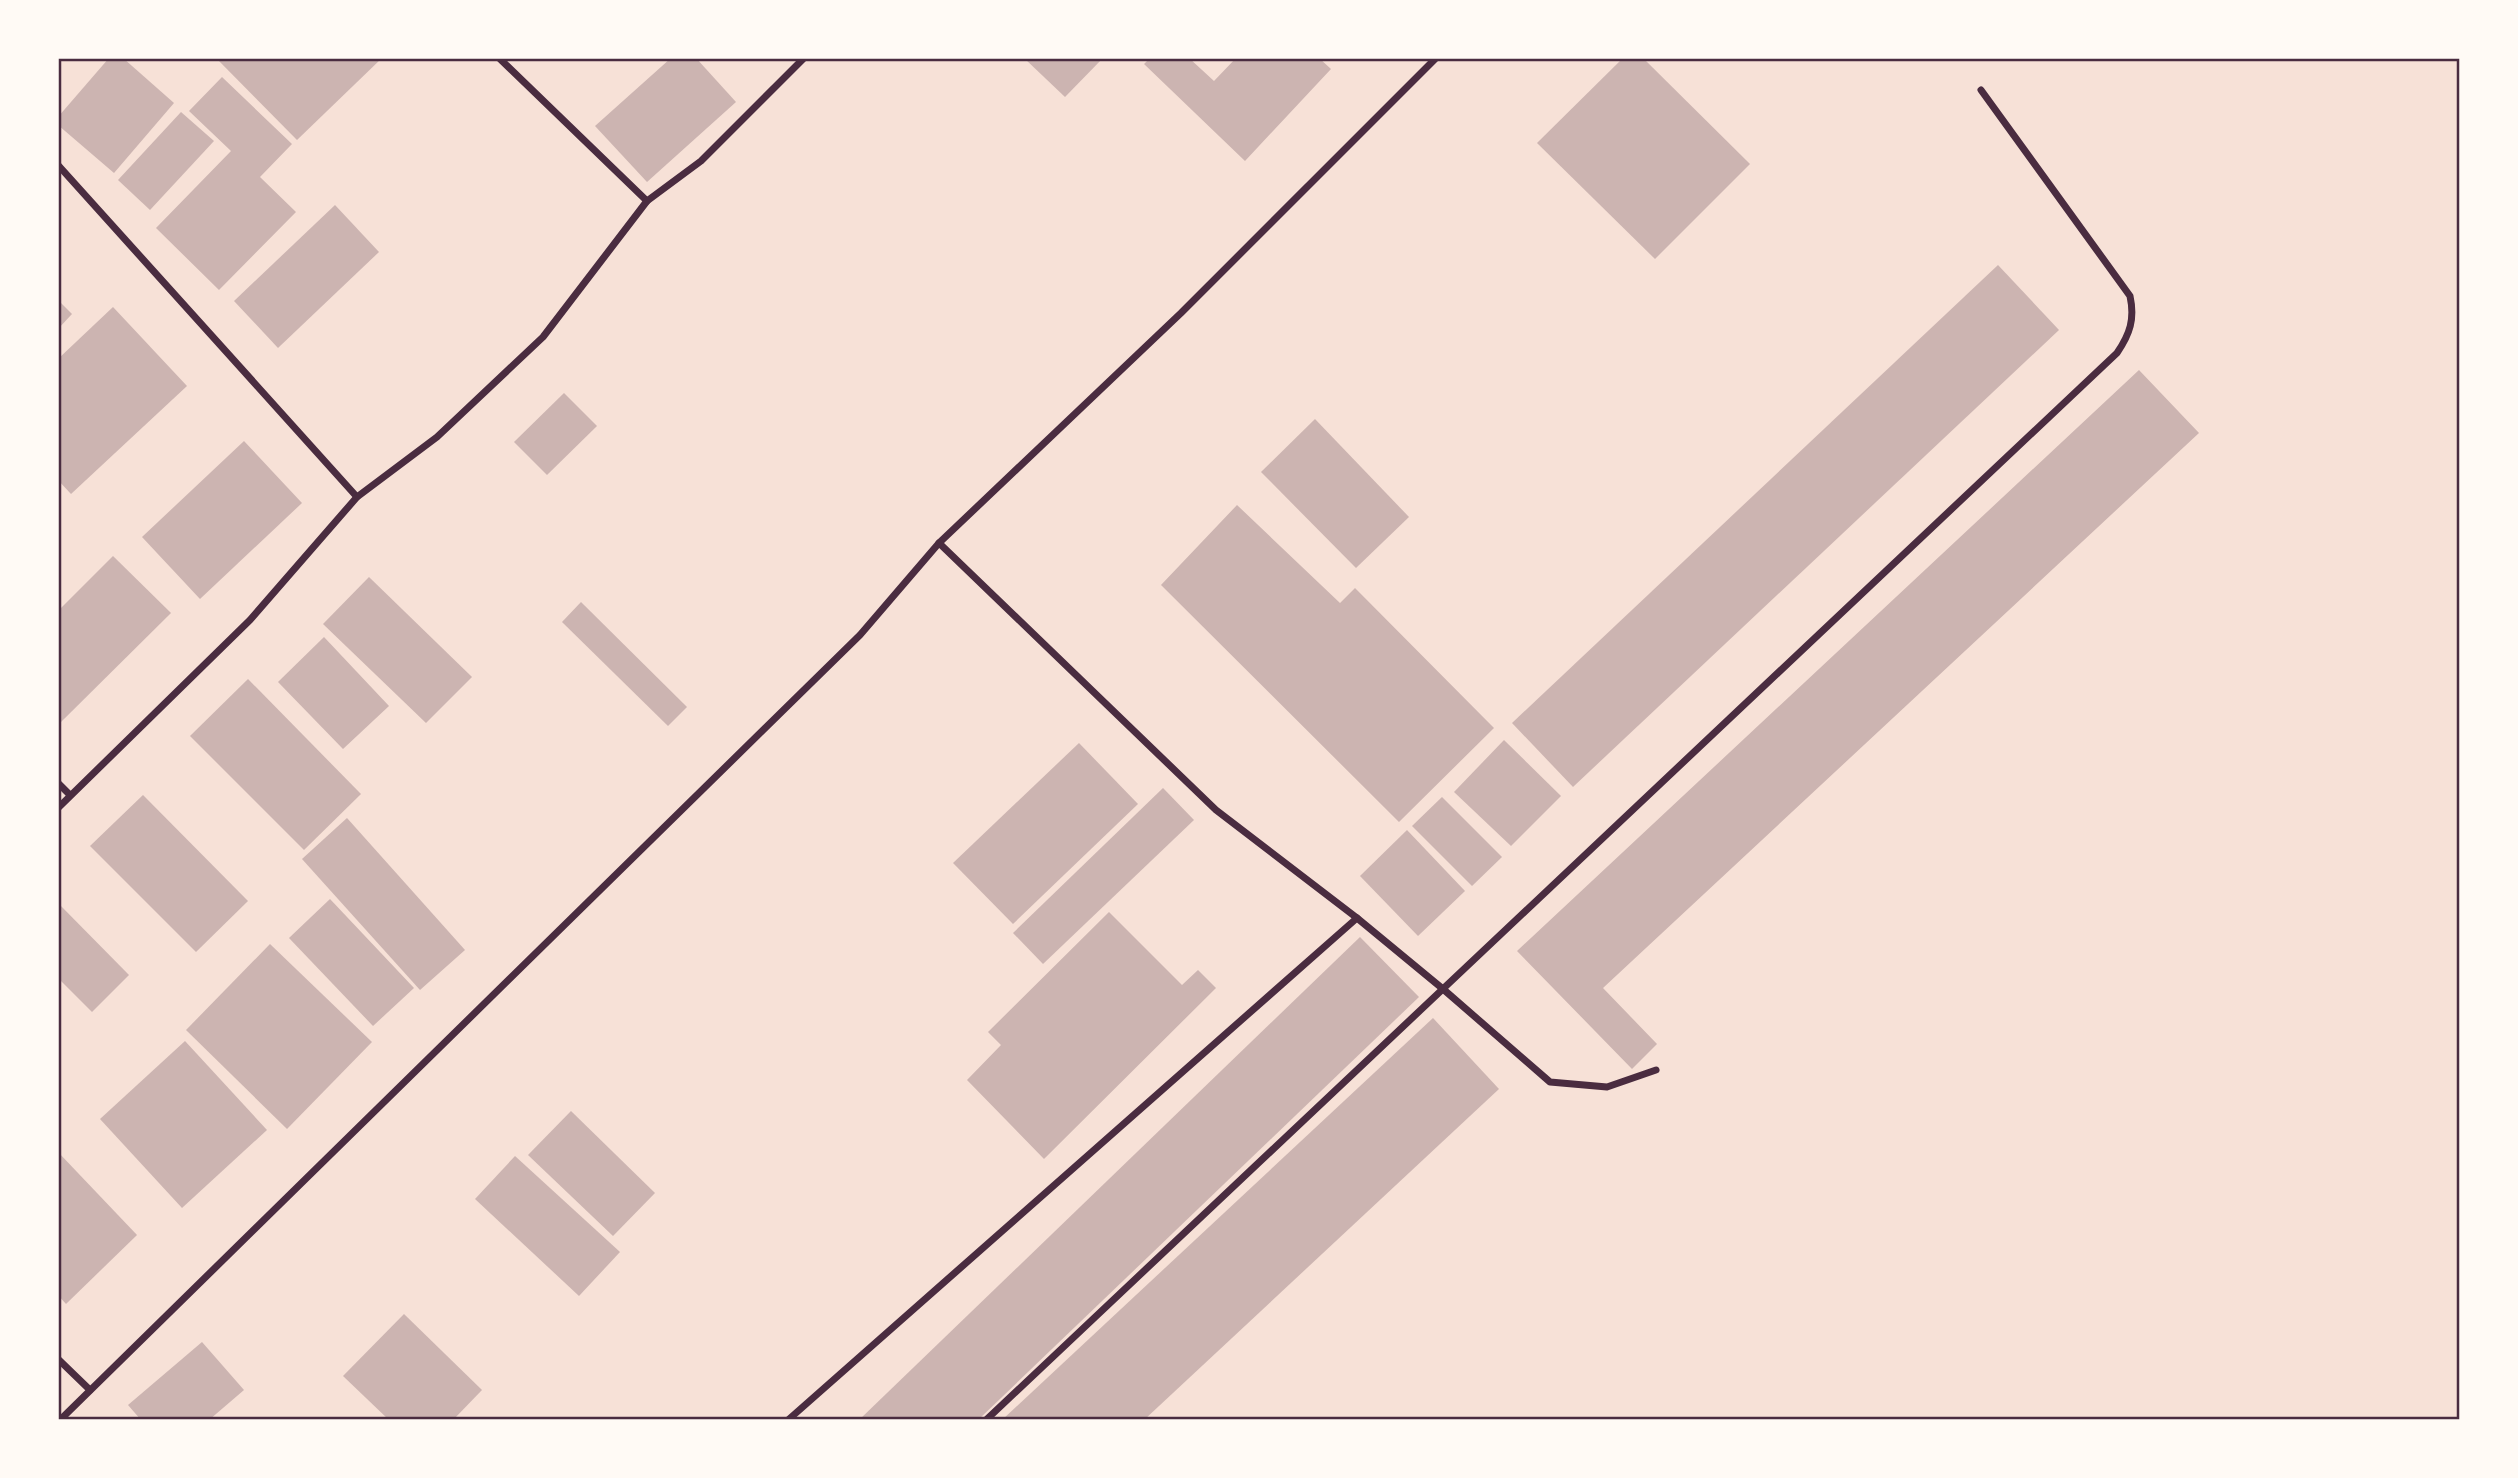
<svg xmlns="http://www.w3.org/2000/svg" width="2518" height="1478" font-family="Merriweather,serif">
  <style>
    .building { fill: #ccb4b1 }
    .lines { fill: none; stroke-linecap: round; stroke-linejoin: round }
    .minor { stroke: #4a2c40; stroke-width: 7 }
    .neatline { fill: none; stroke: #4a2c40; stroke-width: 2.5 }
  </style>
  <rect width="100%" height="100%" fill="#f7e1d7"/>
  <g class="building">
    <path d="M109,58H123L174,103L114,173L58,125V117Z"/>
    <path d="M216,58H382L297,140Z"/>
    <path d="M671,58H696L736,102L647,182L595,126Z"/>
    <path d="M1024,58H1103L1065,97Z"/>
    <path d="M1150,58H1189L1214,81L1236,58H1319L1331,69L1245,161L1144,64Z"/>
    <path d="M1623,58H1643L1750,164L1655,259L1537,143Z"/>
    <path d="M222,77L292,144L260,177L296,212L219,290L156,228L231,151L189,111Z"/>
    <path d="M181,112L214,141L150,210L118,180Z"/>
    <path d="M335,205L379,252L278,348L234,301Z"/>
    <path d="M1998,265L2059,330L1573,787L1512,723Z"/>
    <path d="M58,300L72,314L58,329Z"/>
    <path d="M113,307L187,386L71,494L58,480V359Z"/>
    <path d="M2139,370L2199,433L1603,988L1657,1044L1632,1069L1517,951Z"/>
    <path d="M564,393L597,426L547,475L514,442Z"/>
    <path d="M1315,419L1409,517L1356,568L1261,472Z"/>
    <path d="M244,441L302,503L200,599L142,537Z"/>
    <path d="M1237,505L1340,603L1355,588L1494,728L1399,822L1161,585Z"/>
    <path d="M113,556L171,613L61,722L58,719V611Z"/>
    <path d="M369,577L472,677L426,723L323,624Z"/>
    <path d="M581,602L687,707L668,726L562,622Z"/>
    <path d="M324,637L389,706L343,749L278,682Z"/>
    <path d="M248,679L361,794L304,850L190,736Z"/>
    <path d="M1504,740L1561,796L1511,846L1454,792Z"/>
    <path d="M1079,743L1138,804L1013,924L953,863Z"/>
    <path d="M1163,788L1194,820L1043,964L1013,933Z"/>
    <path d="M143,795L248,901L196,952L90,846Z"/>
    <path d="M1442,797L1502,857L1472,886L1412,826Z"/>
    <path d="M347,818L465,950L420,990L302,859Z"/>
    <path d="M1407,830L1465,891L1418,936L1360,876Z"/>
    <path d="M330,899L414,988L373,1026L289,938Z"/>
    <path d="M58,903L129,975L92,1012L58,978Z"/>
    <path d="M1109,912L1182,985L1198,970L1216,988L1044,1159L967,1080L1001,1045L988,1032Z"/>
    <path d="M1360,937L1419,997L978,1420H859Z"/>
    <path d="M270,944L372,1042L287,1129L186,1030Z"/>
    <path d="M1433,1018L1499,1089L1144,1420H1002Z"/>
    <path d="M185,1041L267,1130L182,1208L100,1119Z"/>
    <path d="M571,1111L655,1193L613,1236L528,1155Z"/>
    <path d="M58,1152L137,1235L66,1304L58,1295Z"/>
    <path d="M515,1156L620,1252L579,1296L475,1199Z"/>
    <path d="M404,1314L482,1390L453,1420H389L343,1376Z"/>
    <path d="M202,1342L244,1390L209,1420H141L128,1405Z"/>
  </g>
  <g class="lines">
    <g class="minor">
      <path d="M499,58L647,201"/>
      <path d="M58,165L357,497"/>
      <path d="M939,543L1216,810L1357,918"/>
      <path d="M58,783L70,795"/>
      <path d="M58,808L250,620L357,497L437,437L543,337L647,201L701,161L804,58"/>
      <path d="M58,1359L90,1390"/>
      <path d="M60,1420L860,635L939,543L1181,313L1436,58"/>
      <path d="M788,1420L1357,918L1443,989L1550,1082L1607,1087L1656,1070"/>
      <path d="M986,1420L2117,353C2130,334 2135,319 2130,296L1981,90"/>
    </g>
  </g>
  <rect width="2518" height="1478" fill="none" stroke="#fffaf5" stroke-width="119"/>
  <rect x="60" y="60" width="2398" height="1358" class="neatline"/>
</svg>
